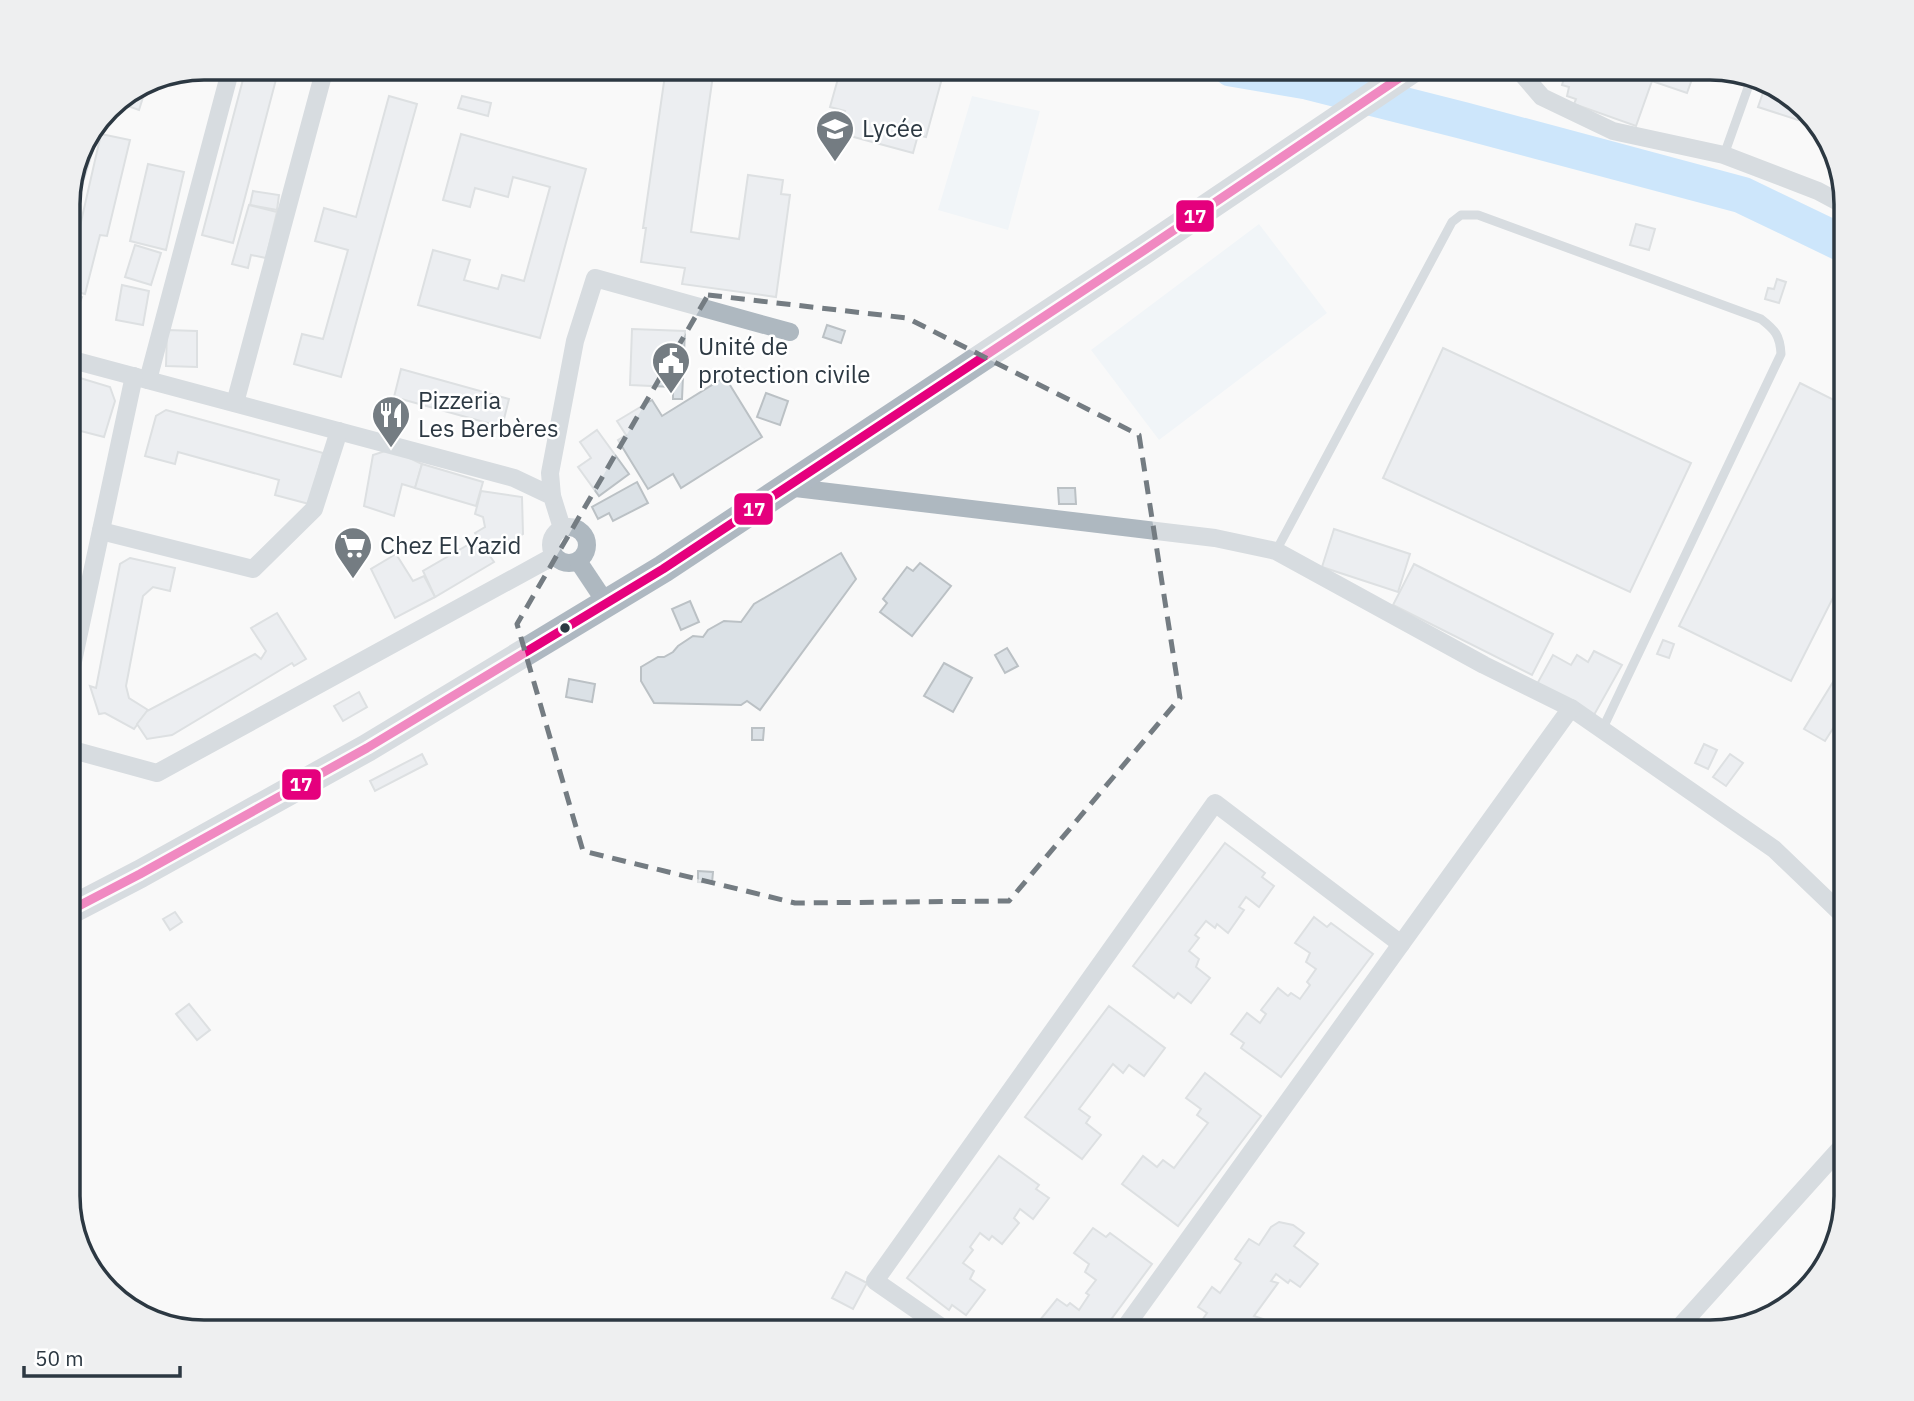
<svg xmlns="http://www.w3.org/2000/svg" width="1914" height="1401" font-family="'IBM Plex Sans',sans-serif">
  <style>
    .green { fill: #e7eff6 }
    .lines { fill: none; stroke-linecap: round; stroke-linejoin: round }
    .river { stroke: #98cffc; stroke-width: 37 }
    .building { fill: #dbe1e6; stroke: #bbc1c5; stroke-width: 2 }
    .service { stroke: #aeb8c0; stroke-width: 9 }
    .minor { stroke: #aeb8c0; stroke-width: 18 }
    .primary { stroke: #aeb8c1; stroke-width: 28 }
    .bus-1-casing { stroke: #fff; stroke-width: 14 }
    .bus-1 { stroke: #e5007d; stroke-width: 9 }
    .marked { fill: none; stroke: #747c82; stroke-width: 5; stroke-dasharray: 14 9; stroke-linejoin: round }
    .bus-dot { fill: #2c3842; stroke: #fff; stroke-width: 2.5 }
    .labels { text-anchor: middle; stroke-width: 5; stroke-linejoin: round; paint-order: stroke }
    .poi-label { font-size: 24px; fill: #2c3842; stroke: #fff; text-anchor: start }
    .rim { fill: none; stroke: #2c3842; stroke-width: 3.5 }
    .line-badge { stroke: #fff; stroke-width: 2.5 }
    .badge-label { font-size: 19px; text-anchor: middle; font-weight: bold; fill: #fff }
  </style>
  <rect width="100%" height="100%" fill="#f9f9f9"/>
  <g class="green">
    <path d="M972,96L1040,111L1008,230L938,210Z"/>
    <path d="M1259,224L1327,313L1159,440L1091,350Z"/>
  </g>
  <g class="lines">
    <path class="river" d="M1231,68L1307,81L1465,121L1742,195L1846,245"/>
  </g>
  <g class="building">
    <path d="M246,68H279L233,243L202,235Z"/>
    <path d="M666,68H714L691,232L739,239L748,175L783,180L781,194L790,195L776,297L682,284L685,268L641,262L646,228H643Z"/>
    <path d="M794,68H826L824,76Z"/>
    <path d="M841,68H933L944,71L926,137L918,135L913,153L839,133L845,111L830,107Z"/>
    <path d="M1567,68H1696L1687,93L1652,81L1636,126L1574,104L1576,99L1567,96L1569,87L1562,85Z"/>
    <path d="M1765,87L1792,96L1794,101L1802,108L1798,120L1758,107Z"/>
    <path d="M145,91L139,110L116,102Z"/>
    <path d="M389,96L417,104L341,377L294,364L302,334L323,339L348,250L315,241L324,208L356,217Z"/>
    <path d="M462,96L491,103L488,116L458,108Z"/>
    <path d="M101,134L130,140L107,236L100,235L85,294L69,290V256L73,257Z"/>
    <path d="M461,134L586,169L540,338L418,305L433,250L470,260L464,280L498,289L502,275L524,281L550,187L513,177L508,197L475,188L470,207L443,200Z"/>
    <path d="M148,164L184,172L166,250L130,241Z"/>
    <path d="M253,191L279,195L277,210L250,205Z"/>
    <path d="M249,205L277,212L266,258L251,255L248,268L232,264Z"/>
    <path d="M1636,224L1655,229L1649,250L1630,245Z"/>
    <path d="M135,245L161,253L151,285L125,277Z"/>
    <path d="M1777,279L1786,282L1779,303L1765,299L1768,288L1774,289Z"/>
    <path d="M122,285L149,291L143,325L116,320Z"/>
    <path d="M69,291L82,297L69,330Z"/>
    <path d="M827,325L845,331L841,343L823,337Z"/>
    <path d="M632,329L685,331L682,399H673V387L630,385Z"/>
    <path d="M167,330L197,331V367L166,366Z"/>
    <path d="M1443,348L1691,463L1630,592L1383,478Z"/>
    <path d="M401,369L509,399L502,427L394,397Z"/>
    <path d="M69,375L80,378L71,408H69Z"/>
    <path d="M725,377L762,437L681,488L673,474L648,489L618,440L626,435L617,421L652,400L662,416Z"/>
    <path d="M80,378L110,387L115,401L104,437L69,428V415Z"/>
    <path d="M1800,383L1846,406V572L1791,681L1679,626Z"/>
    <path d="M766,393L788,401L780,425L757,417Z"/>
    <path d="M166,410L323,453L309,504L275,495L279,480L178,452L175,464L145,456L156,416Z"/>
    <path d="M597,430L629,474L599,496L578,467L591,458L580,442Z"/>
    <path d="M391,449L422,464L415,488L402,484L394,516L364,506L373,455Z"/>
    <path d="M422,464L483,482L476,506L415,488Z"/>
    <path d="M637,482L648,503L613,521L609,513L598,519L592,507Z"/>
    <path d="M1058,488H1075L1076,504H1059Z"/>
    <path d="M481,491L522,497L523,534L489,554L475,533L485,527L483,517L475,514Z"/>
    <path d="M1334,529L1410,554L1398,592L1322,567Z"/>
    <path d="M478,539L494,562L435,597L423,571Z"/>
    <path d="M841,553L856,579L760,710L747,701L741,705L654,703L641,681V667L658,657H664L673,652L678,646L693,636L703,637L708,630L724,621L741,622L754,604Z"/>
    <path d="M396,554L413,581L424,576L435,597L395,618L371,569Z"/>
    <path d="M130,558L175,568L170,591L153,587L143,596L126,686L129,698L148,710L134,729L105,713L99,714L90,686L96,688L120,564Z"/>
    <path d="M920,563L951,586L912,636L880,612L887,603L883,599L907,567L913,571Z"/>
    <path d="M1414,564L1553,634L1532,675L1393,605Z"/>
    <path d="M690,601L699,622L681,630L672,609Z"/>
    <path d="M277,613L306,659L294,666L292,663L172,735L147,739L137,724L147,711L255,654L261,659L266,651L251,628Z"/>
    <path d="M1663,640L1674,644L1669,658L1657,654Z"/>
    <path d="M1007,648L1018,666L1005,673L995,655Z"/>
    <path d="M1594,651L1622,665L1594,715L1537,684L1553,655L1571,665L1577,655L1588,662Z"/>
    <path d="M1846,661V708L1825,741L1804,729Z"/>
    <path d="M944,663L972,678L953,712L924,696Z"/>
    <path d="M569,679L595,684L592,702L566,697Z"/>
    <path d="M359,692L367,707L343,721L334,706Z"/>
    <path d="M752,728H764L763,740H752Z"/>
    <path d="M1704,744L1717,750L1708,769L1695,763Z"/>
    <path d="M422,754L427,764L375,791L370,781Z"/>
    <path d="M1730,754L1743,763L1726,786L1713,777Z"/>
    <path d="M1225,843L1265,873L1262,877L1274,886L1259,907L1246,897L1239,907L1244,910L1228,933L1217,924L1215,928L1206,921L1195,935L1199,938L1189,951L1199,959L1196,967L1210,978L1191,1003L1178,993L1174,998L1133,966Z"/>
    <path d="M698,871L713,872L712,883L698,882Z"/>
    <path d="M175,912L182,922L170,930L163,919Z"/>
    <path d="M1314,917L1327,927L1331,923L1373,954L1281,1077L1241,1048L1244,1043L1231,1034L1247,1013L1260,1023L1266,1014L1261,1010L1278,988L1288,996L1291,993L1300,999L1310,985L1307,982L1316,969L1306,962L1310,953L1295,943Z"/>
    <path d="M189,1004L210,1030L197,1040L176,1014Z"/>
    <path d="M1109,1006L1165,1048L1144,1076L1129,1065L1123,1073L1113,1064L1079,1109L1090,1117L1086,1123L1101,1135L1082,1159L1025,1117Z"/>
    <path d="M1205,1073L1261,1116L1178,1226L1122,1184L1143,1156L1157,1167L1163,1160L1174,1168L1208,1123L1197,1115L1201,1109L1186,1098Z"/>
    <path d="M999,1156L1039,1185L1036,1189L1049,1198L1033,1219L1020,1209L1014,1218L1019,1223L1002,1244L992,1236L989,1240L980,1233L970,1247L973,1250L963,1263L974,1271L970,1279L985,1290L966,1315L952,1305L949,1310L907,1278Z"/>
    <path d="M1279,1222L1293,1225L1304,1233L1294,1246L1318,1264L1300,1287L1290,1280L1288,1283L1276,1274L1271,1281L1278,1283L1254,1316L1263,1319L1253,1333H1193L1207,1313L1198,1307L1212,1287L1220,1293L1241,1263L1235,1259L1249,1239L1259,1245L1271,1227Z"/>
    <path d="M1093,1228L1106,1237L1110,1233L1152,1264L1101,1333H1039L1046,1324L1040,1320L1057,1299L1067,1306L1070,1303L1079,1310L1089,1295L1086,1293L1096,1280L1085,1272L1089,1264L1074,1253Z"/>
    <path d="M846,1272L867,1283L853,1309L832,1298Z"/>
    <path d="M1026,1324L1037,1333H1019Z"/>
  </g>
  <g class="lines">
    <g class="service">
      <path d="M1724,155L1750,82"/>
      <path d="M1276,551L1452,222L1461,215H1478L1761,319C1775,330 1780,335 1781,354L1602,730"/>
    </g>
    <g class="minor">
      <path d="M1517,68L1542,97L1613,131L1724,155L1818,191L1846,206"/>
      <path d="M69,201L89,135"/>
      <path d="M69,359L514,478L552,496L562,528"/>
      <path d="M148,380L231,68"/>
      <path d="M235,403L325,68"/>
      <path d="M787,487L1215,538L1276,551L1484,665L1571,708L1774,849L1846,918"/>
      <path d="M552,496L550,473L575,341L595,278L790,332"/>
      <circle cx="569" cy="545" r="18"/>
      <path d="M101,531L253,569L314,509L339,431"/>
      <path d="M578,561L606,603"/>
      <path d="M69,680L134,376"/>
      <path d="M69,749L157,773L554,556"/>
      <path d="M950,1333L875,1281L1215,803L1401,944"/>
      <path d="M1121,1333L1571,708"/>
      <path d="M1674,1333L1846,1142"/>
    </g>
    <path class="primary" d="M69,911L140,874L367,748L663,569L1143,251L1414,68"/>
    <defs>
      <path id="bus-1" d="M69,911L140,874L367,748L663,569L1143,251L1414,68"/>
    </defs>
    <use href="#bus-1" class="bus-1-casing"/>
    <use href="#bus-1" class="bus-1"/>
  </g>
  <path d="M0 0H1914V1401H0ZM708,295L907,318L1139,435L1180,698L1009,901L795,903L583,851L517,624Z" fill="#f9f9f9" fill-opacity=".55" fill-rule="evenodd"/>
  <path class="marked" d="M708,295L907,318L1139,435L1180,698L1009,901L795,903L583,851L517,624Z"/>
  <defs>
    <symbol id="school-pin" viewBox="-11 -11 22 30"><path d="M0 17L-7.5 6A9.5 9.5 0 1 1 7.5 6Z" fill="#747c82" stroke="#fff"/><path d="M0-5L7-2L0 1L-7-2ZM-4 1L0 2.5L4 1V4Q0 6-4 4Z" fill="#fff"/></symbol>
    <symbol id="civic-pin" viewBox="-11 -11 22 30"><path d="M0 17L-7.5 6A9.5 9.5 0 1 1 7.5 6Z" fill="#747c82" stroke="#fff"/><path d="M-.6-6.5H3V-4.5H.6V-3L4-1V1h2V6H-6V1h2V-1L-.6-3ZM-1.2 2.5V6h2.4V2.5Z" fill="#fff"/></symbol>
    <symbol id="restaurant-pin" viewBox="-11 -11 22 30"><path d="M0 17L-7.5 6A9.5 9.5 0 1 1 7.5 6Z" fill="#747c82" stroke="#fff"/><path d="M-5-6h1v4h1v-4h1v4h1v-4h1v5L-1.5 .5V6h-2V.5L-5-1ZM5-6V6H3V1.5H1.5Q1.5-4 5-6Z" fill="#fff"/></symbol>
    <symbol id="supermarket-pin" viewBox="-11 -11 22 30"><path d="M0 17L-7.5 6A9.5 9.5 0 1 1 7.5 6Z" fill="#747c82" stroke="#fff"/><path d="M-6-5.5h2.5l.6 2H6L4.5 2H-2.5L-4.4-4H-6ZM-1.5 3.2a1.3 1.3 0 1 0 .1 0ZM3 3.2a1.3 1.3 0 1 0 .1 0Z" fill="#fff"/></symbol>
  </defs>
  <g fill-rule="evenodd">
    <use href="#school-pin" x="813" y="107" width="44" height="60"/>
    <use href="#civic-pin" x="649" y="339" width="44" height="60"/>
    <use href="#restaurant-pin" x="369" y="393" width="44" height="60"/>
    <use href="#supermarket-pin" x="331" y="524" width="44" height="60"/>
  </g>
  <circle class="bus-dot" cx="565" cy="628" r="6"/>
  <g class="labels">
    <g class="poi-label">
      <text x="862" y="137">Lycée</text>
      <text x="698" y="355">Unité de<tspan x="698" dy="28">protection civile</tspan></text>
      <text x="418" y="409">Pizzeria<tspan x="418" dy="28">Les Berbères</tspan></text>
      <text x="380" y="554">Chez El Yazid</text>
    </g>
  </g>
  <path d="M0 0H1914V1401H0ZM204 80H1710A124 124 0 0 1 1834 204V1196A124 124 0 0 1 1710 1320H204A124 124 0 0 1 80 1196V204A124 124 0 0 1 204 80Z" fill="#eeeff0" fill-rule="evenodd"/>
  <path class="rim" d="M204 80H1710A124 124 0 0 1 1834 204V1196A124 124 0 0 1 1710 1320H204A124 124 0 0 1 80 1196V204A124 124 0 0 1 204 80Z"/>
  <g class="line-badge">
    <rect x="1175" y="199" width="40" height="34" rx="7" fill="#e5007d"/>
    <rect x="733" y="492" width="41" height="34" rx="7" fill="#e5007d"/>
    <rect x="281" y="768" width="41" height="33" rx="7" fill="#e5007d"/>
  </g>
  <g class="badge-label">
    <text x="1195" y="223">17</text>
    <text x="754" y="516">17</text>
    <text x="301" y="791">17</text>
  </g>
  <path d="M24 1366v10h156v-10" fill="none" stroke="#2c3842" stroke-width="3.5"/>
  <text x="35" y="1366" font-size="21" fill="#2c3842" stroke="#ffffff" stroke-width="5" paint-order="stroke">50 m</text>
</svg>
